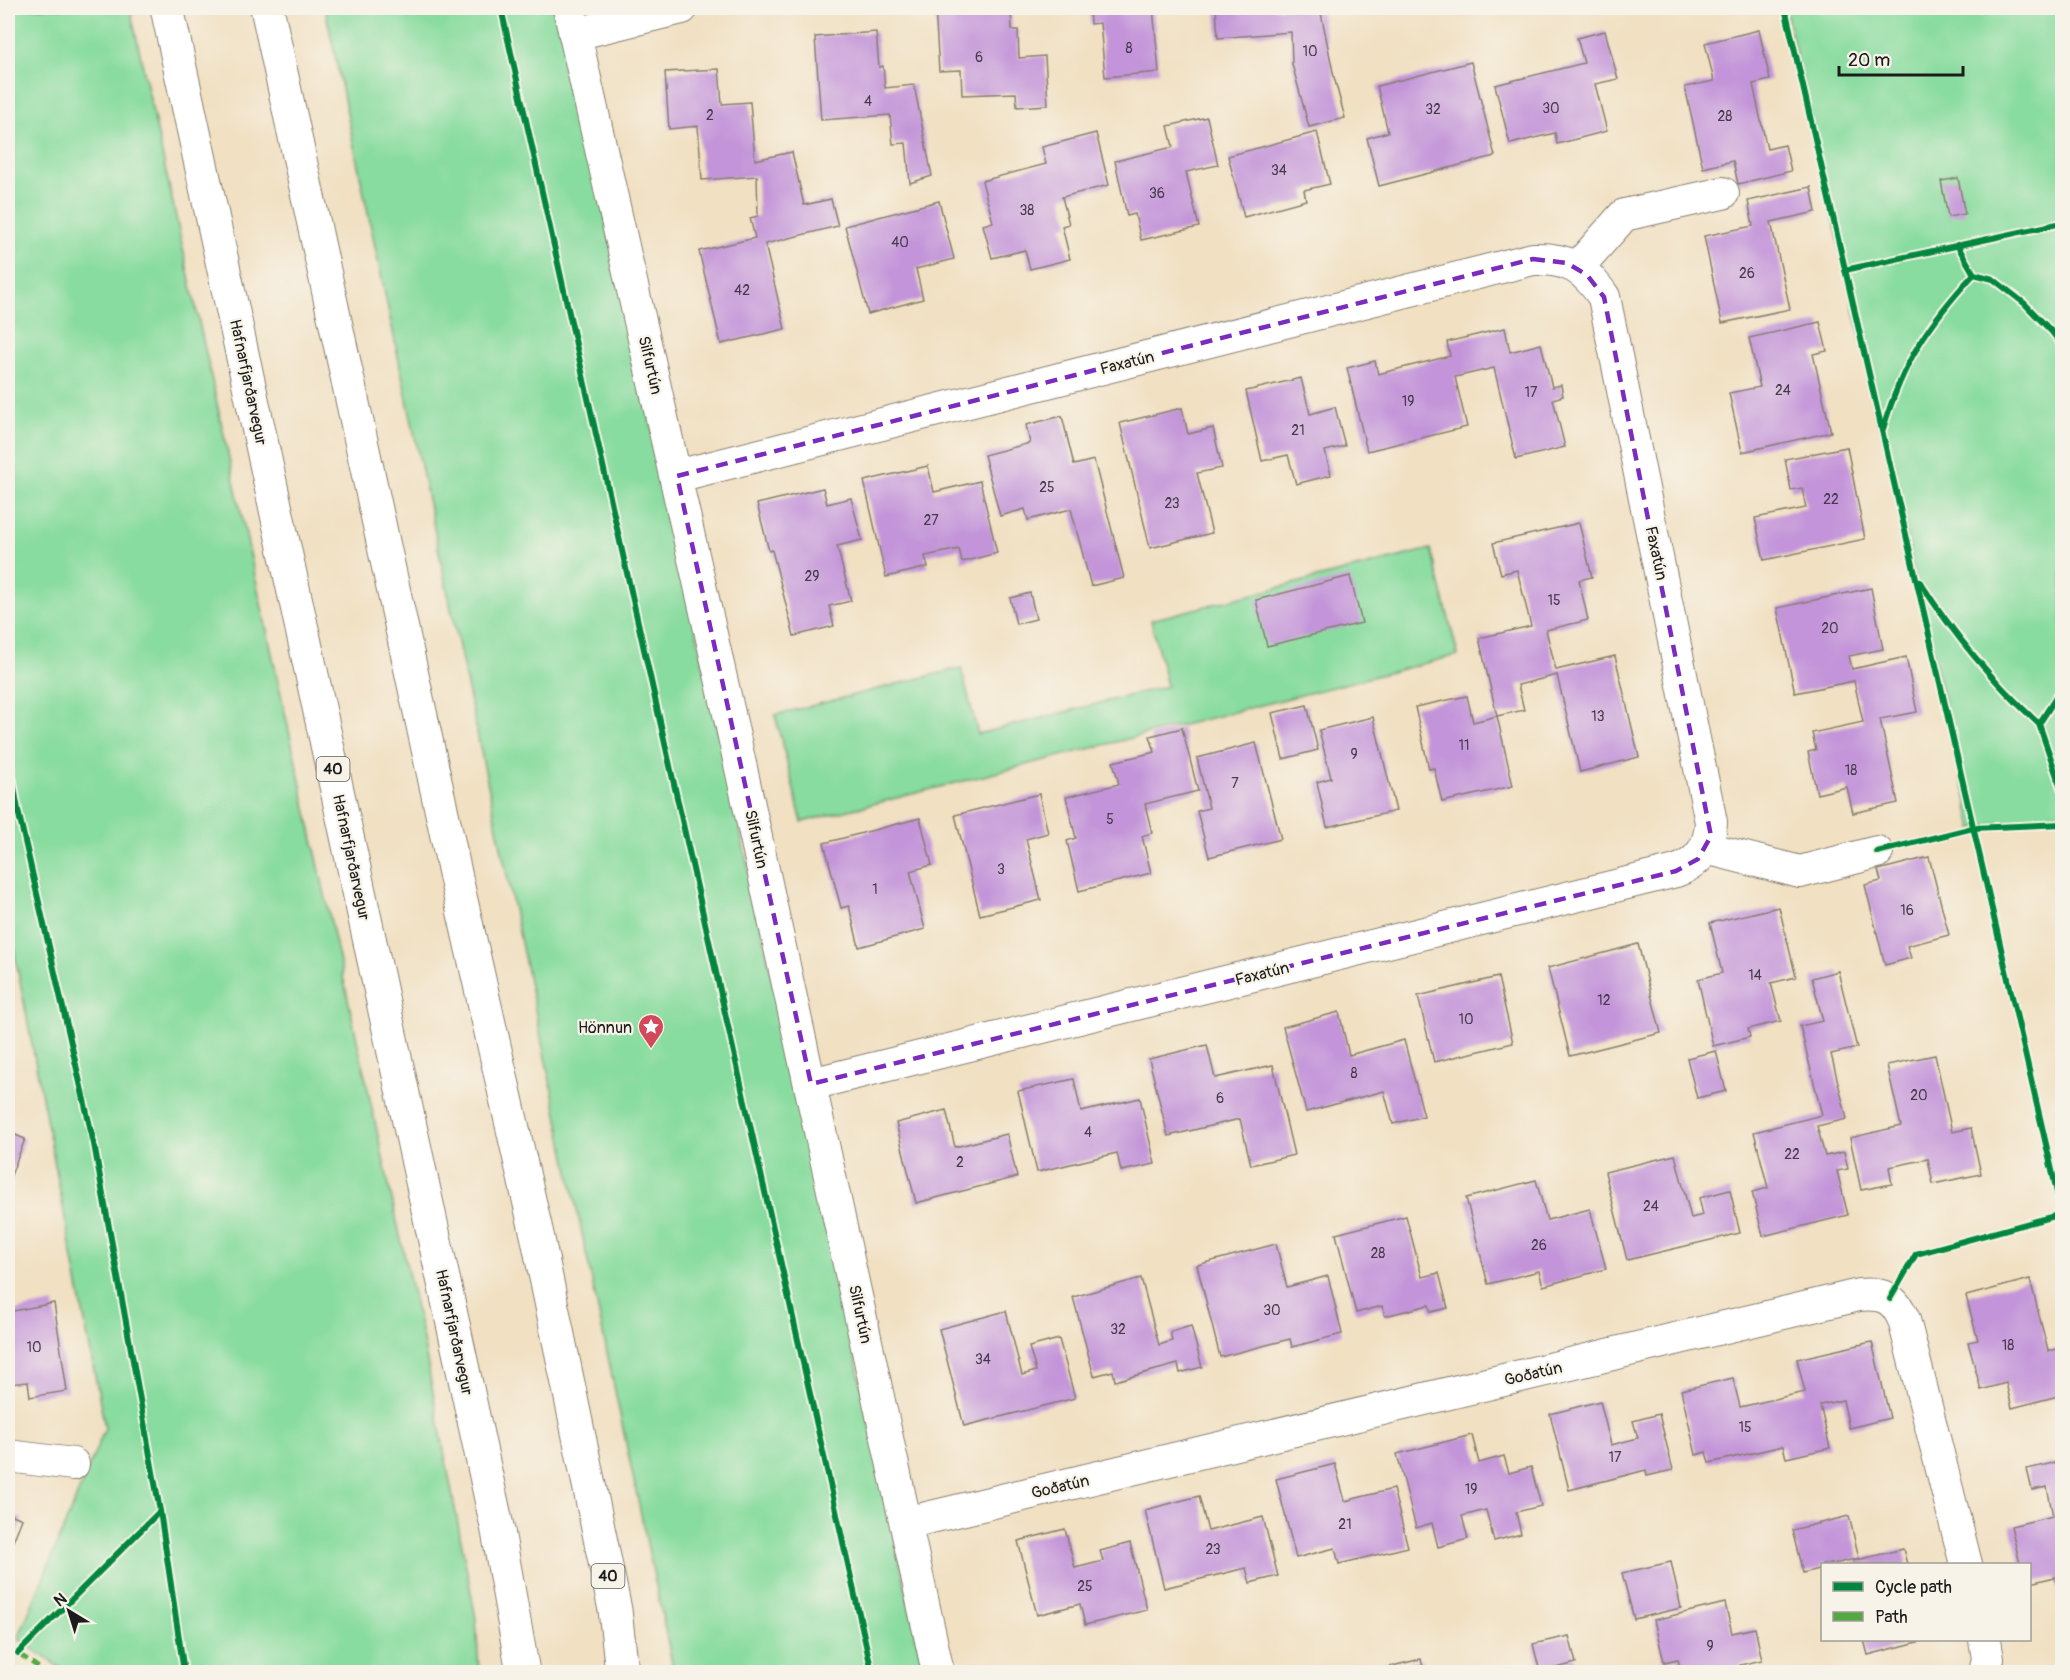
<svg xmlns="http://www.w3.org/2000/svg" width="2070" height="1680" font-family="Pangolin,sans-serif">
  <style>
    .grass { fill: #88dc9f; stroke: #527c5e; stroke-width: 1.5 }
    .building { fill: #c394d9 }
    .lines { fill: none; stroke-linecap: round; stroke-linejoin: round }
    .minor-casing { stroke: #867e6f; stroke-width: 34 }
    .primary-casing { stroke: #867e6f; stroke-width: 35 }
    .minor { stroke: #fff; stroke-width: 32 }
    .primary { stroke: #fff; stroke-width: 33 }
    .quiet { stroke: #52a943; stroke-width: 4.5; stroke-dasharray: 9 4.5; stroke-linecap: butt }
    .cycleway-casing { stroke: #f7f3e8; stroke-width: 10 }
    .cycleway { stroke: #00873e; stroke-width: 6 }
    .marked { fill: none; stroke: #7b2cbf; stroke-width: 4.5; stroke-dasharray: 12 8; stroke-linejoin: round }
    .labels { text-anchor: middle; stroke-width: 4.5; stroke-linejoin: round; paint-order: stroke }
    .number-label { font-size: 14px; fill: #463a4b }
    .shield { fill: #f7f3e8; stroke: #5e5c59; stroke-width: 1.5 }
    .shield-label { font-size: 15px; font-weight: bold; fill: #1c1c1c }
    .street-label { font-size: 16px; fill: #1c1c1c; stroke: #f7f3e8 }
    .poi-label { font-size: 16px; fill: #1c1c1c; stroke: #f7f3e8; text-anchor: end }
  </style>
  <rect width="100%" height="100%" fill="#f7f3e8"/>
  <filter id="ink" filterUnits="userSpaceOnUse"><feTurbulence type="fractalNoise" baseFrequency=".0167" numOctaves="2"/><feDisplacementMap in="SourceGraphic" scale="12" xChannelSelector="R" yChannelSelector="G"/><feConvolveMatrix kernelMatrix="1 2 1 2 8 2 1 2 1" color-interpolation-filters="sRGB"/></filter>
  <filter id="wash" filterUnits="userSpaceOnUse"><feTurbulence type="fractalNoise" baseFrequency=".008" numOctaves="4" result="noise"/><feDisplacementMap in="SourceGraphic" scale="24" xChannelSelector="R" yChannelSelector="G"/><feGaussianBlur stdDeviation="1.35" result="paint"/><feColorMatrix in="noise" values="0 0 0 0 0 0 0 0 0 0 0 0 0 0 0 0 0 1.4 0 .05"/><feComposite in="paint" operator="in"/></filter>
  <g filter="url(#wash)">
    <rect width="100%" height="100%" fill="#f1e0c2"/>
    <g class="grass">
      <path d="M8,8H130L423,1340L476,1619L479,1672H66L18,1639L105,1428L8,918Z"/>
      <path d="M325,8H560L924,1672H674Z"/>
      <path d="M1785,8H2062V815L1973,828Z"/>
      <path d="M1431,549L1458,655L802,822L775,715L961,668L978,734L1167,686L1151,620Z"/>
    </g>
    <g id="blocks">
      <g class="building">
        <path d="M935,8H1011L1012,30H1018L1019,58L1045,56L1048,105L1017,107L1016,93L962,95L961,70L939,71Z"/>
        <path d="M1089,8H1153L1159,72L1105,77L1100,23L1090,24Z"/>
        <path d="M1216,8H1320L1334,77L1345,118L1309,127L1292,64L1291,32L1218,38Z"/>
        <path d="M1759,30L1770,80L1753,84L1767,149L1785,145L1791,171L1738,184L1733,161L1703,168L1685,87L1714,81L1705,43Z"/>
        <path d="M1605,31L1618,79L1595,84L1607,131L1557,144L1555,133L1510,144L1495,85L1584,63L1577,38Z"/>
        <path d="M876,32L879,67L883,66L885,88L914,85L932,176L910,183L906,143L893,144L890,115L821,120L815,37Z"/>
        <path d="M1471,62L1495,156L1379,186L1367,138L1388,132L1377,86Z"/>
        <path d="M719,69L722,104L750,102L755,160L792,152L804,205L831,199L838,226L765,244L785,329L721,344L699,251L755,238L750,218L758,216L757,176L702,180L698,126L669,129L665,72Z"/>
        <path d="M1207,117L1218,165L1186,172L1199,227L1141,240L1135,214L1127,216L1115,161L1173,147L1168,126Z"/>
        <path d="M1317,132L1330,184L1304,190L1306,200L1244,217L1228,156Z"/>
        <path d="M1096,133L1109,185L1062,197L1069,224L1062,226L1070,259L1030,269L1025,250L992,258L983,225L993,222L982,181L1046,164L1042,147Z"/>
        <path d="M1958,178L1965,214L1948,217L1941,181Z"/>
        <path d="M1811,187L1816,212L1771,222L1790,309L1722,323L1704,236L1753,226L1748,201Z"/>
        <path d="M939,201L954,259L916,269L923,299L868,314L845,226Z"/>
        <path d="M1820,322L1827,351L1813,354L1831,432L1742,452L1729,393L1760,387L1749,338Z"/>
        <path d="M1505,328L1510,352L1541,344L1552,387L1561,385L1563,396L1553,399L1565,447L1516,459L1494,368L1455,377L1467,427L1367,451L1347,368L1375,361L1378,374L1450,356L1447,342Z"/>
        <path d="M1301,378L1310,414L1335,407L1345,446L1325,451L1331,475L1296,484L1288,455L1262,461L1246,391Z"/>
        <path d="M1182,408L1188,434L1213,428L1222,468L1197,473L1212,533L1150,548L1120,423Z"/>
        <path d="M1062,416L1074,465L1094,460L1124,578L1091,586L1071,509L1028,520L1025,509L1000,516L984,455L1030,443L1026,425Z"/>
        <path d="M1847,447L1865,539L1764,560L1755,518L1806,508L1802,488L1791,490L1785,459Z"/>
        <path d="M928,466L934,492L980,481L997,553L962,562L959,549L925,556L928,567L886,577L864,481Z"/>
        <path d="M823,488L827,504L851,498L862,540L837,546L851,601L829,606L834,626L794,636L772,550L769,551L757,504Z"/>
        <path d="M1579,523L1592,577L1579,580L1588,620L1546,630L1556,670L1615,656L1639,757L1580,772L1557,675L1518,685L1524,710L1497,716L1479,638L1531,626L1517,570L1501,574L1493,543Z"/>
        <path d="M1350,576L1362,623L1267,646L1256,600Z"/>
        <path d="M1871,588L1883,649L1849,656L1852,669L1906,657L1917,712L1880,719L1898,803L1853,813L1847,787L1817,794L1808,752L1816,750L1812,733L1863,722L1854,681L1795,693L1777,608Z"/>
        <path d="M1030,593L1036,619L1016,624L1010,598Z"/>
        <path d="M1467,696L1473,722L1497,716L1513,786L1442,802L1434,768L1429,769L1415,707Z"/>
        <path d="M1307,705L1318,750L1283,759L1272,713Z"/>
        <path d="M1373,717L1396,811L1327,827L1317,782L1331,778L1319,730Z"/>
        <path d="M1182,728L1198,791L1145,804L1152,833L1142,836L1151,873L1079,891L1067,841L1076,838L1066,797L1119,784L1113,762L1155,752L1150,736Z"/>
        <path d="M1256,743L1281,839L1209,857L1197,811L1209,808L1197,758Z"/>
        <path d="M1039,794L1048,833L1026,839L1041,900L980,915L955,815Z"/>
        <path d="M920,818L932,865L910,871L925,929L859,947L849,906L841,908L824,843Z"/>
        <path d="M1929,857L1949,935L1907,946L1911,958L1885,965L1865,885L1881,881L1878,870Z"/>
        <path d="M1779,907L1796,977L1771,983L1781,1021L1748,1029L1750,1037L1713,1046L1698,979L1722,973L1710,923Z"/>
        <path d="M1638,944L1661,1033L1570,1056L1548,968Z"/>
        <path d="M1838,971L1857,1048L1831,1054L1847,1119L1817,1126L1825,1156L1844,1152L1848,1169L1837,1171L1848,1215L1763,1236L1752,1192L1768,1188L1754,1132L1822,1115L1800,1026L1823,1021L1812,978Z"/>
        <path d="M1498,977L1513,1043L1434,1062L1418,996Z"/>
        <path d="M1339,1012L1349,1055L1404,1040L1424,1116L1393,1124L1384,1091L1306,1112L1283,1027Z"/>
        <path d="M1207,1045L1215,1078L1273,1065L1294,1155L1251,1165L1240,1119L1168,1136L1149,1059Z"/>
        <path d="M1716,1051L1726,1091L1697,1098L1687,1058Z"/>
        <path d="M1935,1055L1952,1132L1971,1128L1981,1174L1933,1184L1928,1159L1889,1167L1892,1184L1861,1190L1850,1138L1901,1126L1887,1065Z"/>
        <path d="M1074,1079L1081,1112L1140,1098L1155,1164L1121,1171L1117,1153L1037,1172L1018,1091Z"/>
        <path d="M946,1110L955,1147L1007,1134L1017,1177L916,1203L896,1123Z"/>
        <path d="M8,1132L25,1139L8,1183Z"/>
        <path d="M1675,1155L1691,1218L1703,1215L1699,1198L1730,1190L1740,1233L1627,1260L1605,1172Z"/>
        <path d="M1536,1180L1547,1220L1590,1209L1606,1269L1543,1286L1539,1271L1488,1284L1466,1198Z"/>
        <path d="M1406,1216L1422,1277L1439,1273L1448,1308L1431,1312L1429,1305L1385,1316L1382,1306L1356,1313L1336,1234Z"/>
        <path d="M1276,1244L1287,1287L1328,1276L1342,1334L1292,1347L1290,1339L1220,1357L1197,1265Z"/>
        <path d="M1141,1278L1159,1345L1172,1341L1170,1332L1191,1326L1202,1367L1180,1373L1178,1364L1115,1381L1113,1371L1094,1376L1073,1297Z"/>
        <path d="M2030,1279L2048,1351L2061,1348L2062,1395L2012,1408L2006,1383L1981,1390L1968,1342L1978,1340L1966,1296Z"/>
        <path d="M54,1303L67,1391L30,1397L28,1382L8,1384V1312Z"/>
        <path d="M1006,1311L1022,1375L1036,1371L1029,1347L1059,1339L1075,1398L964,1426L939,1329Z"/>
        <path d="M1872,1342L1890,1418L1849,1428L1843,1400L1820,1405L1830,1448L1786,1458L1783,1446L1709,1463L1706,1452L1696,1455L1681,1390L1733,1378L1740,1407L1805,1392L1797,1359Z"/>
        <path d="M1600,1401L1611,1445L1638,1438L1633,1421L1659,1414L1673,1470L1647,1476L1646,1470L1569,1490L1550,1414Z"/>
        <path d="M1472,1435L1479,1463L1504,1456L1509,1473L1531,1467L1541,1506L1516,1512L1521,1534L1494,1541L1486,1510L1462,1516L1468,1539L1438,1547L1432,1523L1416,1528L1397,1454Z"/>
        <path d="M2062,1461V1608L2055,1577L2030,1583V1564H2020L2011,1526L2053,1516L2047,1487L2032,1490L2027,1469Z"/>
        <path d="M1335,1464L1345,1501L1393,1489L1408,1547L1339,1564L1335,1548L1296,1558L1276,1479Z"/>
        <path d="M1199,1496L1208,1531L1263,1517L1278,1576L1250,1583L1246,1568L1164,1588L1145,1510Z"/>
        <path d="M8,1513L22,1519L8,1554Z"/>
        <path d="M1849,1516L1859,1558L1834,1564H1822V1568L1803,1573L1792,1530Z"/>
        <path d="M1065,1529L1075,1568L1103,1561L1100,1551L1130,1543L1147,1610L1085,1625L1080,1604L1037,1615L1018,1541Z"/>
        <path d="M1903,1549L1907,1564H1854L1853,1561Z"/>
        <path d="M1671,1562L1681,1608L1634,1619L1622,1573Z"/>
        <path d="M1725,1603L1732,1633L1755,1628L1762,1660L1740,1665L1742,1672H1681L1678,1659L1664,1662L1654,1620Z"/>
        <path d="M1569,1636L1576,1663L1540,1672L1533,1644Z"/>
        <path d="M1864,1640H1925L1868,1655Z"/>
        <path d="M1421,1659L1424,1672H1368Z"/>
      </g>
    </g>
  </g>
  <g filter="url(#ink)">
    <use href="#blocks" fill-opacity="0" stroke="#867e6f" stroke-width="1.5"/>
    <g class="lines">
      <defs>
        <g id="minor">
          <path d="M569,8L728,709L938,1672"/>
          <path d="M575,34L682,8"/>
          <path d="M1577,268L1624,215L1723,193"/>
          <path d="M677,476L1533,259C1569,258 1584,268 1604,297L1711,822C1710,847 1699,863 1676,871L811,1084"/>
          <path d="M1706,848L1800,872L1877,852"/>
          <path d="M8,1456L73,1464"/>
          <path d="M906,1523L1859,1295C1883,1293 1894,1297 1904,1320L1966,1564"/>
          <path d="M1985,1640L1988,1658L1985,1672"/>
        </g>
        <g id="primary">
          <path d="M167,8L498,1531L523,1672"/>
          <path d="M267,8L460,896L538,1239L615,1610L622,1672"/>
        </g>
      </defs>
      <use href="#minor" class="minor-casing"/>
      <use href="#primary" class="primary-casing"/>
      <use href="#minor" class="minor"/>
      <use href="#primary" class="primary"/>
      <path class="quiet" d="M8,1649L18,1653L45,1672"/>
      <defs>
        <g id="cycleway">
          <path d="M501,8L872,1672"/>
          <path d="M1785,8L2062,1214"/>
          <path d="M1957,245L1974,274L1993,279L2024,303L2052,332L2062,345"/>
          <path d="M1845,270L2062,223"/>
          <path d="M1883,429C1903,362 1927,325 1974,274"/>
          <path d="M1920,582C1955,637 1992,681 2039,724"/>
          <path d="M2062,688L2039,724L2062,791"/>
          <path d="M8,754L19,815L94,1144L160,1511L184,1672"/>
          <path d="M1877,852L1973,828L2062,824"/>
          <path d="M1890,1299L1916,1254L2062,1214V1216"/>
          <path d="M18,1653L160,1511"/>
        </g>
      </defs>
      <use href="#cycleway" class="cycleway-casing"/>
      <use href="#cycleway" class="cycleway"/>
    </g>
  </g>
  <path class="marked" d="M1533,259L1567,263L1587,275L1604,297L1711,836L1698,859L1676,871L811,1084L677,476Z"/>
  <defs>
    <symbol id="sight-pin" viewBox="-11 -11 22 30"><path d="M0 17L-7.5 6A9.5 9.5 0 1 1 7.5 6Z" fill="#d1495b" stroke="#f7f3e8"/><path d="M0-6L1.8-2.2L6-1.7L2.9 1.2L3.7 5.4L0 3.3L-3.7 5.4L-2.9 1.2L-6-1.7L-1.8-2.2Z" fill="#fff"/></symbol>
  </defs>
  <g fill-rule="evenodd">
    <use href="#sight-pin" x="636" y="1012" width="30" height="40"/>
  </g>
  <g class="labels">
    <g class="number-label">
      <text x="1129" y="53">8</text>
      <text x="1310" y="56">10</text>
      <text x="979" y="62">6</text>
      <text x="868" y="106">4</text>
      <text x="1551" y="113">30</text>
      <text x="1433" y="114">32</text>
      <text x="710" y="120">2</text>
      <text x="1725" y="121">28</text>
      <text x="1279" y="175">34</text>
      <text x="1157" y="198">36</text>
      <text x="1027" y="215">38</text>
      <text x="900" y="247">40</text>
      <text x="1747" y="278">26</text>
      <text x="742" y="295">42</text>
      <text x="1783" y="395">24</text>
      <text x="1531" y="397">17</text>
      <text x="1408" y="406">19</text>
      <text x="1298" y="435">21</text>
      <text x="1047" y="492">25</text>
      <text x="1831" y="504">22</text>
      <text x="1172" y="508">23</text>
      <text x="931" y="525">27</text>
      <text x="812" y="581">29</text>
      <text x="1554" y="605">15</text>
      <text x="1830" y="633">20</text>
      <text x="1598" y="721">13</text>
      <text x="1464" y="750">11</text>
      <text x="1354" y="759">9</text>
      <text x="1851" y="775">18</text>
      <text x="1235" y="788">7</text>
      <text x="1110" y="824">5</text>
      <text x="1001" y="874">3</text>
      <text x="875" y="894">1</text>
      <text x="1907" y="915">16</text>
      <text x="1755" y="980">14</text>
      <text x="1604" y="1005">12</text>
      <text x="1466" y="1024">10</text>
      <text x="1354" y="1078">8</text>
      <text x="1919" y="1100">20</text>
      <text x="1220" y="1103">6</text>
      <text x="1088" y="1137">4</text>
      <text x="1792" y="1159">22</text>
      <text x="960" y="1167">2</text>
      <text x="1651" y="1211">24</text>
      <text x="1539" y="1250">26</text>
      <text x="1378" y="1258">28</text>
      <text x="1272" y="1315">30</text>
      <text x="1118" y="1334">32</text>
      <text x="2008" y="1350">18</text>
      <text x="34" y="1352">10</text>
      <text x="983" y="1364">34</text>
      <text x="1745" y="1432">15</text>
      <text x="1615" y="1462">17</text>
      <text x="1471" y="1494">19</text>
      <text x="1345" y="1529">21</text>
      <text x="1213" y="1554">23</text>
      <text x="1085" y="1591">25</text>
      <text x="1710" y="1651">9</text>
    </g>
    <g class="shield">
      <rect x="316.5" y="757" width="33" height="24" rx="4.5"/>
      <rect x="591.5" y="1564" width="33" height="24" rx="4.5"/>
    </g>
    <g class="shield-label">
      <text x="333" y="774">40</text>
      <text x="608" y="1581">40</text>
    </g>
    <g class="street-label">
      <text transform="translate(1127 362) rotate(-14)" y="6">Faxatún</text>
      <text transform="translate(651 365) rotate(77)" y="6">Silfurtún</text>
      <text transform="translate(249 382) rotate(78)" y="6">Hafnarfjarðarvegur</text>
      <text transform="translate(1657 553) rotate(78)" y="6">Faxatún</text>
      <text transform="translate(757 839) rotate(78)" y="6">Silfurtún</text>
      <text transform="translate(352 857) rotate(78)" y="6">Hafnarfjarðarvegur</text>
      <text transform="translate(1262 973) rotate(-14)" y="6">Faxatún</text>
      <text transform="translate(861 1314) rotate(78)" y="6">Silfurtún</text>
      <text transform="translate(455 1332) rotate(78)" y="6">Hafnarfjarðarvegur</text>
      <text transform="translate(1533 1373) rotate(-13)" y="6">Goðatún</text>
      <text transform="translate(1060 1486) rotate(-13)" y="6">Goðatún</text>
    </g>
    <g class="poi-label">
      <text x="632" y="1033">Hönnun</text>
    </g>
  </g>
  <rect width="2070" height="1680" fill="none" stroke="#f7f3e8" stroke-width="30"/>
  <rect x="1821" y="1563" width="210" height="78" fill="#f7f3e8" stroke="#9f9d96" stroke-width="1.5"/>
  <rect x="1833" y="1582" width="30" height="9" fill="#00873e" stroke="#9f9d96" stroke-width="1.5"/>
  <text x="1875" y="1593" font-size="18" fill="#1c1c1c">Cycle path</text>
  <rect x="1833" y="1612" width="30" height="9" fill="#52a943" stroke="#9f9d96" stroke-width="1.5"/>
  <text x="1875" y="1623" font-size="18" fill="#1c1c1c">Path</text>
  <g transform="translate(69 1611) rotate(322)" stroke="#f7f3e8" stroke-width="4.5" paint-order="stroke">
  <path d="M0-4.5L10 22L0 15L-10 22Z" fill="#1c1c1c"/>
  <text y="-9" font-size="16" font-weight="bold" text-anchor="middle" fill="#1c1c1c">N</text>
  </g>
  <path d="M1839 66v9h124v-9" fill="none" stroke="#1c1c1c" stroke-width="3"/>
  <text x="1848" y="66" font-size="18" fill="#1c1c1c" stroke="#f7f3e8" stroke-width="4.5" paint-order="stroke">20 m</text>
</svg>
